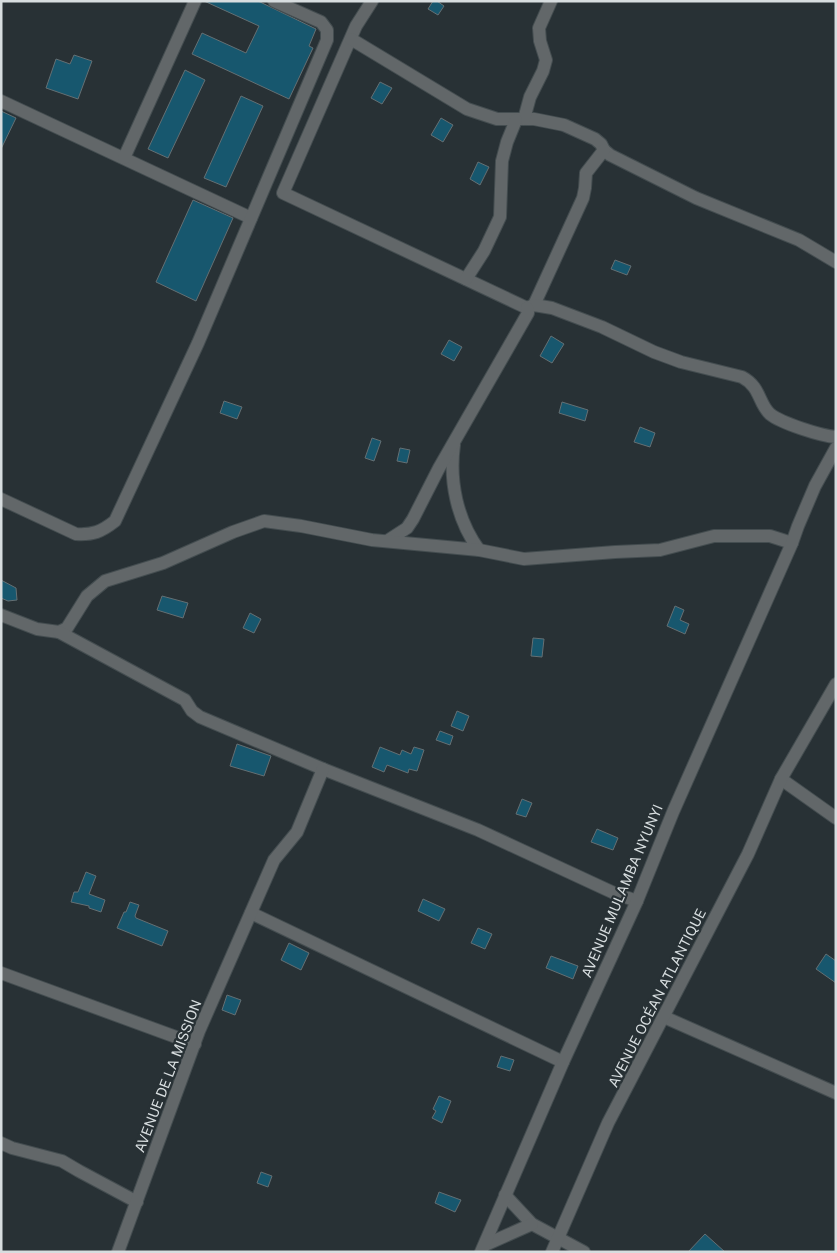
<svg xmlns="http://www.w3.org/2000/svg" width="837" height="1253" font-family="'Public Sans',sans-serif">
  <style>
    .building { fill: #17576e; stroke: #646f73 }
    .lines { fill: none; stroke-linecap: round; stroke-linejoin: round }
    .minor-casing { stroke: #444d50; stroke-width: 14 }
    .minor { stroke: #626769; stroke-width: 12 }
    .labels { text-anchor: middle; stroke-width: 4.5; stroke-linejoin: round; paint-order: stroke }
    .street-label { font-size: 14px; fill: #d7dddf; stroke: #283135 }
  </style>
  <rect width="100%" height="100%" fill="#283135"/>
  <g class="building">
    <path d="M204,1H258L316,29L309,46L313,48L289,99L192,54L202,33L246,53L259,26Z"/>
    <path d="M433,1H437L444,6L438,15L428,9Z"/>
    <path d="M74,55L92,61L78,99L46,88L56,59L70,64Z"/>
    <path d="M185,70L205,80L168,158L148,149Z"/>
    <path d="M380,82L392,88L382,104L371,98Z"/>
    <path d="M241,96L263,106L226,187L204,178Z"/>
    <path d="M1,111L16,118L1,149Z"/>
    <path d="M441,118L453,125L443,142L431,135Z"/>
    <path d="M478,162L489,167L480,185L470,179Z"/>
    <path d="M193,200L233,218L196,301L156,282Z"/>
    <path d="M615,260L631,266L627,275L611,269Z"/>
    <path d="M551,336L564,344L552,363L540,356Z"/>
    <path d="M449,340L462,347L454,361L441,354Z"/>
    <path d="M224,401L242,407L237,419L220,413Z"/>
    <path d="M562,402L588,410L585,421L559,413Z"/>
    <path d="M640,427L655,433L650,447L634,442Z"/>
    <path d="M372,438L381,441L374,461L365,458Z"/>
    <path d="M400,448L410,450L407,463L397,461Z"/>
    <path d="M1,580L16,588L17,600L8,601L1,598Z"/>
    <path d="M162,596L188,603L183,618L157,610Z"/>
    <path d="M675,606L684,610L680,620L689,624L685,634L667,626Z"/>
    <path d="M250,613L261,619L254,633L243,628Z"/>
    <path d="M533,638L544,639L542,657L531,656Z"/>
    <path d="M457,711L469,716L463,731L451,726Z"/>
    <path d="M440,731L453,736L450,745L436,740Z"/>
    <path d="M237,744L271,756L264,776L230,766Z"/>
    <path d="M380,747L400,755L402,750L411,754L414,747L424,750L417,771L409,769L408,773L387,765L384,772L372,767Z"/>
    <path d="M522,799L532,803L526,817L516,814Z"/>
    <path d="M597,829L618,838L613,850L591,842Z"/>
    <path d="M86,872L96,876L89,894L105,900L101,912L89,908V906L71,902L74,892H78Z"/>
    <path d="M423,899L445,909L439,921L418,911Z"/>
    <path d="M130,902L139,905L135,916L136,918L168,931L162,946L117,928L124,912H126Z"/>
    <path d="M478,928L492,934L485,949L471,943Z"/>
    <path d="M289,943L309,953L301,970L281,960Z"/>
    <path d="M826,954L836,961V983L816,969Z"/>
    <path d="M551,956L578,966L573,979L546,968Z"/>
    <path d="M227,995L241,1000L235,1015L222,1010Z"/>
    <path d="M501,1056L514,1060L510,1071L497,1067Z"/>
    <path d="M439,1096L451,1101L442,1123L432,1118L436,1111L433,1109Z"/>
    <path d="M261,1172L272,1176L268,1187L257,1183Z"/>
    <path d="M439,1192L461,1200L455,1212L435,1203Z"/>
    <path d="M705,1234L725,1252H688Z"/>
  </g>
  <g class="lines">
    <defs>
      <g id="minor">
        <path d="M372,1L356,26L283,193L527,308"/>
        <path d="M351,39L467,109L497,119H534L564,125L595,139L601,144L604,150L610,155L696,198L799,240L836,262"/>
        <path d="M1,101L251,218"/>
        <path d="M524,119L530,97L543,71L546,60L540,41L539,28L551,1"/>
        <path d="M124,158L195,1"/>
        <path d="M466,279L484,251L500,217L502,161L507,142L516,120"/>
        <path d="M534,305L583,198L585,188L586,173L604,150"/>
        <path d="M527,308L534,305L552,308L602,327L654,352L681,362L742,377C761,387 758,403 770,414C781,423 821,436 836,437"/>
        <path d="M454,445C449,481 457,520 479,550"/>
        <path d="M1,499L76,534C93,535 101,532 115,521L198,343L327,40V30L321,22L274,1"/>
        <path d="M387,541L407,528L413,519L439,468L528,313L527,308"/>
        <path d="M1,615L37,629L59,632L67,628L87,596L105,581L163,563L233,532L264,521L301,526L372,540L479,550L524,559L615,552L660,550L714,536H770L792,543"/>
        <path d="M59,632L185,700L192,711L200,717L323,769L478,830L614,893L637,901"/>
        <path d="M781,779L836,818"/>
        <path d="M251,913L563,1062"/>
        <path d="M1,973L195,1044"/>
        <path d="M664,1017L836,1093"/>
        <path d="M1,1143L12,1148L62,1161L79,1171L137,1202"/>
        <path d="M505,1195L532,1224L584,1252"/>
        <path d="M485,1245L532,1224"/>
        <path d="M118,1252L199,1031L274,860L297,832L323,769"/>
        <path d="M481,1252L563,1062L637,901L673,812L792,543L798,526L815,486L836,448"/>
        <path d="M552,1252L608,1123L748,854L781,779L836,684"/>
      </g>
    </defs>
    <use href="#minor" class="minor-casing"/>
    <use href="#minor" class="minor"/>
  </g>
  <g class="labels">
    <g class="street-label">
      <text transform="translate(622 891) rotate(-67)" y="5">AVENUE MULAMBA NYUNYI</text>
      <text transform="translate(657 998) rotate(-63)" y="5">AVENUE OCÉAN ATLANTIQUE</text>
      <text transform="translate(168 1076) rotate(-69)" y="5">AVENUE DE LA MISSION</text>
    </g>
  </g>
  <rect width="837" height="1253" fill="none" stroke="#d7dddf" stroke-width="5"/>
</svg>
